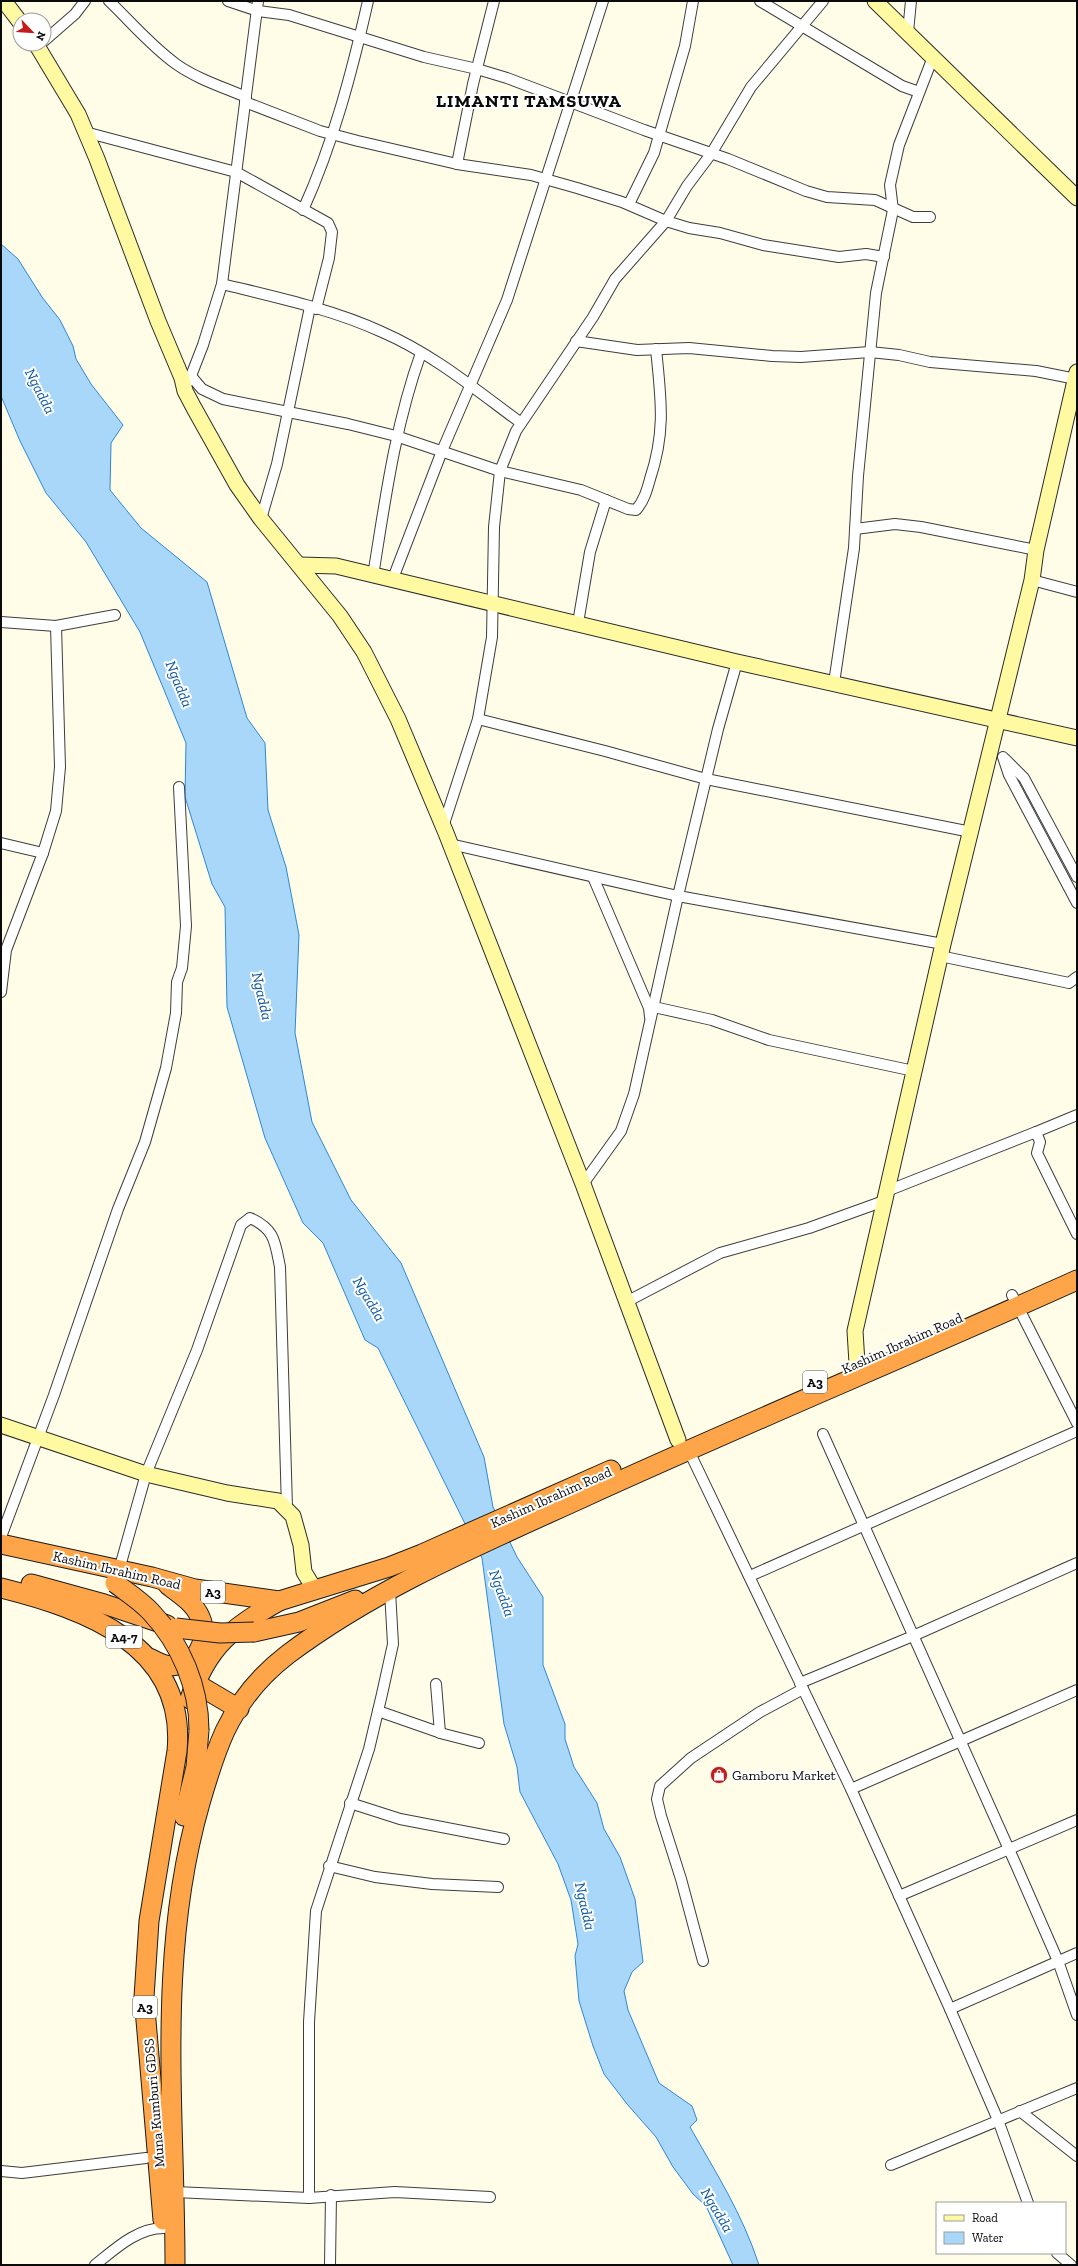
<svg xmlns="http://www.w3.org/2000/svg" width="1078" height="2266" font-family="'Zilla Slab',serif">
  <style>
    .water { fill: #a9d7f9; stroke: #2c88d4 }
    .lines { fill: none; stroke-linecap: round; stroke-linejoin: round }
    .street-casing { stroke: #3d3d3d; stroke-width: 12 }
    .secondary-casing { stroke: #2c2c2c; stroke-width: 17 }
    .highway-casing { stroke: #1b1b1b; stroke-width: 21 }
    .street { stroke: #fff; stroke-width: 10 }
    .secondary { stroke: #fffaa2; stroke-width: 15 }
    .highway { stroke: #fda548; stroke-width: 19 }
    .highway-bridge-casing { stroke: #1b1b1b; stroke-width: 21; stroke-linecap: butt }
    .highway-bridge { stroke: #fda548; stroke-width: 19 }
    .labels { text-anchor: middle; stroke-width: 4; stroke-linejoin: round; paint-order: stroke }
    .shield { fill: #fff; stroke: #545454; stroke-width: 1 }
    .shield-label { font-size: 13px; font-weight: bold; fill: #0a0a0a }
    .street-label { font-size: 14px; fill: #0a0a0a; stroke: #fff }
    .poi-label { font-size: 14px; fill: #0a0a0a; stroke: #fff; text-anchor: start }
    .water-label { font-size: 15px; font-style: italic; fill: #0e59a1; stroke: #fff }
    .district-label { font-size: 18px; font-weight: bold; letter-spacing: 1px; fill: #0a0a0a; stroke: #fff }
  </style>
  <rect width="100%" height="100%" fill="#fffce7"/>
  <path class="water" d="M1,244L18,259L42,297L60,320L73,346L76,359L91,384L123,425L111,443L110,490L141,528L207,582L247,718L265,743L268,810L286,867L299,935L295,1033L312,1122L351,1200L401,1263L484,1457L493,1507L517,1557L543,1597V1665L565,1724V1739L574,1767L597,1803L604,1829L620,1857L635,1899L643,1962L632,1972L624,1991L628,2010L659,2083L692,2106L697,2120L690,2127C716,2173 742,2213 759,2265H733L706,2206L693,2194L673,2167L656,2137L627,2104L604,2074L593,2046L579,2001L575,1956L578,1944L571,1900L558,1864L520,1792L517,1767L504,1724L482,1558L378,1348L365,1340L323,1243L303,1223L265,1138L227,1007L225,907L212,884L185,797L186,743L140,632L86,542L46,493L20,441L1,396Z"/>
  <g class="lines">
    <defs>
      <g id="street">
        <path d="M109,1C131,22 151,46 176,64C197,79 223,87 246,97"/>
        <path d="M228,1L258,11L289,15L424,57L477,69L507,78L644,130L728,159L806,191L827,197L875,200L913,217H930"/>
        <path d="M760,1L902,86L919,92"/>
        <path d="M908,32L911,1"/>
        <path d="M44,41L75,14L85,1"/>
        <path d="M245,102L320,131L358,141L457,164L531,175L577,188L622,202L666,221L689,228L720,233L763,245L839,257L866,254L884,257"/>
        <path d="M85,132L236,172L328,223L332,232L329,258L316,309"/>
        <path d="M457,164L473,84L494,1"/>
        <path d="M629,204L654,153L685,46L693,1"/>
        <path d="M303,210C333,144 352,72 368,1"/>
        <path d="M222,284C275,297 332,309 382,332C433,354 476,390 521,423"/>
        <path d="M576,341L637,350L689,348L772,356L801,357L870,352L899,355L930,362L1036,371L1076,379"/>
        <path d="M191,376L202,389L223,399L348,424L396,436L500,471L581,490L628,509L636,510C644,501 647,490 650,479C666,431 661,399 656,349"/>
        <path d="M189,381L203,345L222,284L258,1"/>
        <path d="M261,519L277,464L310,307"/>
        <path d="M855,529L895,524L921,527L1036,550"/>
        <path d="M373,576C385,501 395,425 421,353"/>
        <path d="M1032,580L1077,592"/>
        <path d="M392,581L442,451L507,300L603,1"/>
        <path d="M1,622L56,626L115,615"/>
        <path d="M578,623L590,552L606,500"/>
        <path d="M834,683L854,548L858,476L876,293L893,210L890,185L899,145L933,57"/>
        <path d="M478,719L605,751L706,779L971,832"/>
        <path d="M1003,757L1009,775L1077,903"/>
        <path d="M1005,759L1024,778L1077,877"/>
        <path d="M443,827L478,719L492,637L494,527L500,471L516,431L593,317L615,279L666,221L687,186L711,154L751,87L823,1"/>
        <path d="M1,843L43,853"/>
        <path d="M450,844L678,896L943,944"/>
        <path d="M593,877L649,1008L650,1017"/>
        <path d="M940,956L1069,983L1077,977"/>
        <path d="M1,992L6,950L43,853L56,811L60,767L56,626"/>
        <path d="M654,1007L712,1020L769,1040L914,1071"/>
        <path d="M1036,1132L1077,1115"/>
        <path d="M583,1184L621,1131L634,1094L678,896L718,729L737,662"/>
        <path d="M887,1191L1036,1132L1040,1142L1037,1153L1077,1234"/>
        <path d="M1012,1295L1077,1423"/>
        <path d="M628,1301L720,1253L809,1228L884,1201"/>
        <path d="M823,1434L1016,1865L1058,1961L1077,2015"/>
        <path d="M688,1449L851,1789L950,2009L998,2120L1028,2203"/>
        <path d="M1,1537L54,1395L118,1209L145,1142L166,1068L176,1013L177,982L182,968L186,926L179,787"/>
        <path d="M119,1570L146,1474L197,1350L241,1225L250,1218C275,1229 275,1242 280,1267L287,1508"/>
        <path d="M750,1576L1077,1431"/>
        <path d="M800,1683L913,1636L1077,1563"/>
        <path d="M436,1684L440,1733"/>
        <path d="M378,1711L444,1734L479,1743"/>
        <path d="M851,1789L1077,1690"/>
        <path d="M350,1803L400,1819L504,1839"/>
        <path d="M329,1866L375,1877L432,1884L498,1887"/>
        <path d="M899,1896L1077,1820"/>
        <path d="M703,1961L681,1879L661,1816L657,1799L660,1786L691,1758L760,1712L803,1689"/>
        <path d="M950,2009L1077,1953"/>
        <path d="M1020,2111L1077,2156"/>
        <path d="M891,2165L1077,2088"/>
        <path d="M1,2171L22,2173L146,2158"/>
        <path d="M175,2192L309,2198L395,2192L490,2197"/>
        <path d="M309,2198V2022L316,1911L369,1749L382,1694L393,1644L390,1591"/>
        <path d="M1057,2253L1071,2265"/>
        <path d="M95,2265C115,2249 137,2228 164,2228"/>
        <path d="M330,2265L331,2195"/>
      </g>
      <g id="secondary">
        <path d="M4,1L20,22"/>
        <path d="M875,1L1077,198"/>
        <path d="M36,44L78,114L97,159L158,321L182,378L185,391L194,408L237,485L261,519L340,616L364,652L398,719L446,833L583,1184L678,1440"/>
        <path d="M300,565L336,566L737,662L1077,738"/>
        <path d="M857,1363L855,1331L943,944L1032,580L1036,550L1077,372"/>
        <path d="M1,1425L146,1474L227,1493L278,1501L293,1516L301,1545L304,1572L315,1590"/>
      </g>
      <g id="highway">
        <path d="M1,1544L152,1577L195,1589L279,1601L389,1567L422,1554L611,1470"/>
        <path d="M31,1584L104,1604L167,1625"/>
        <path d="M1,1588C85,1609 187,1645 177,1751L149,1921L144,1997L163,2220"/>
        <path d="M254,1632L299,1622L355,1600"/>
        <path d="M149,1658C154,1660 160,1664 166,1665C195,1671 211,1641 200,1617C194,1603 180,1594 168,1585"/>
        <path d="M195,1683L239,1709"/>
        <path d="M190,1699C207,1646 233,1627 279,1601"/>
        <path d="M184,1816L196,1767L199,1730"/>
        <path d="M175,2265C175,2109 156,1956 200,1803C207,1779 214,1755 225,1731C239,1702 261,1675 287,1655C376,1588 481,1544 582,1498C746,1423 913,1354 1077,1280"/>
      </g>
    </defs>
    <use href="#street" class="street-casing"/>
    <use href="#secondary" class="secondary-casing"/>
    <use href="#highway" class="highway-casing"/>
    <use href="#street" class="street"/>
    <use href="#secondary" class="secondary"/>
    <use href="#highway" class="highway"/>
    <defs>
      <g id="highway-bridge">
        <path d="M115,1583C127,1592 141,1601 151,1612C181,1644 199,1687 199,1730"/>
        <path d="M176,1628L220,1633L254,1632"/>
      </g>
    </defs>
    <use href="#highway-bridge" class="highway-bridge-casing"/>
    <use href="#highway-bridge" class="highway-bridge"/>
  </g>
  <defs>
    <symbol id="shop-disc" viewBox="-11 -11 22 22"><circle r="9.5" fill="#c01d1c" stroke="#fff"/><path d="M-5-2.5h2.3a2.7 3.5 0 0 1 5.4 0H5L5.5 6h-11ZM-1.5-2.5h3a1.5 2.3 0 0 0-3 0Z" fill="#fff"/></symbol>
  </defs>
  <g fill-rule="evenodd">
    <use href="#shop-disc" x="709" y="1765" width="20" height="20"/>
  </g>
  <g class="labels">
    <g class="shield">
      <rect x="803" y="1371" width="24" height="22" rx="3"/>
      <rect x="201" y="1581" width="24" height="22" rx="3"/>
      <rect x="106" y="1626" width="36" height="22" rx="3"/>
      <rect x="133" y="1996" width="24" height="22" rx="3"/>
    </g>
    <g class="shield-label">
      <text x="815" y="1387">A3</text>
      <text x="213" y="1597">A3</text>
      <text x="124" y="1642">A4-7</text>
      <text x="145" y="2012">A3</text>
    </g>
    <g class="street-label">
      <text transform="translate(902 1343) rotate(-24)" y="5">Kashim Ibrahim Road</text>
      <text transform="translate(551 1497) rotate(-24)" y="5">Kashim Ibrahim Road</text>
      <text transform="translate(117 1570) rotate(13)" y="5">Kashim Ibrahim Road</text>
      <text transform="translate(154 2103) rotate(-95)" y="5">Muna Kumburi GDSS</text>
    </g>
    <g class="poi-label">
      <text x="732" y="1780">Gamboru Market</text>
    </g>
    <g class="water-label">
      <text transform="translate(40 391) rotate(63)" y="5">Ngadda</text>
      <text transform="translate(179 684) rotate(68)" y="5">Ngadda</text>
      <text transform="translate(262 996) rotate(77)" y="5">Ngadda</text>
      <text transform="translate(369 1299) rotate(59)" y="5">Ngadda</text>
      <text transform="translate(502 1593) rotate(70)" y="5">Ngadda</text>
      <text transform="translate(585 1906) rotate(77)" y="5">Ngadda</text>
      <text transform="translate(717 2210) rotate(59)" y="5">Ngadda</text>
    </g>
    <g class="district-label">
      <text x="529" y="107">LIMANTI TAMSUWA</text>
    </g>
  </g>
  <rect width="1078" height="2266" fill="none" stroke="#0a0a0a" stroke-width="4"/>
  <rect x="936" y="2202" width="130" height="52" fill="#ffffff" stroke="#9d9d9d"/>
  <rect x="944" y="2215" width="20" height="6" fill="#fffaa2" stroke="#9d9d9d"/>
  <text x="972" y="2222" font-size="12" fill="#0a0a0a">Road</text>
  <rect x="944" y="2232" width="20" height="12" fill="#a9d7f9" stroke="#9d9d9d"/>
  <text x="972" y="2242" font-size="12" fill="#0a0a0a">Water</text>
  <g transform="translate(32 32) rotate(115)"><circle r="19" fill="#ffffff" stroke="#9d9d9d"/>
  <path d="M0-3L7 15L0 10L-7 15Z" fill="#c01d1c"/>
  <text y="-6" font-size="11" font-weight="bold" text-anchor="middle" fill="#0a0a0a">N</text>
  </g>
</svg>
